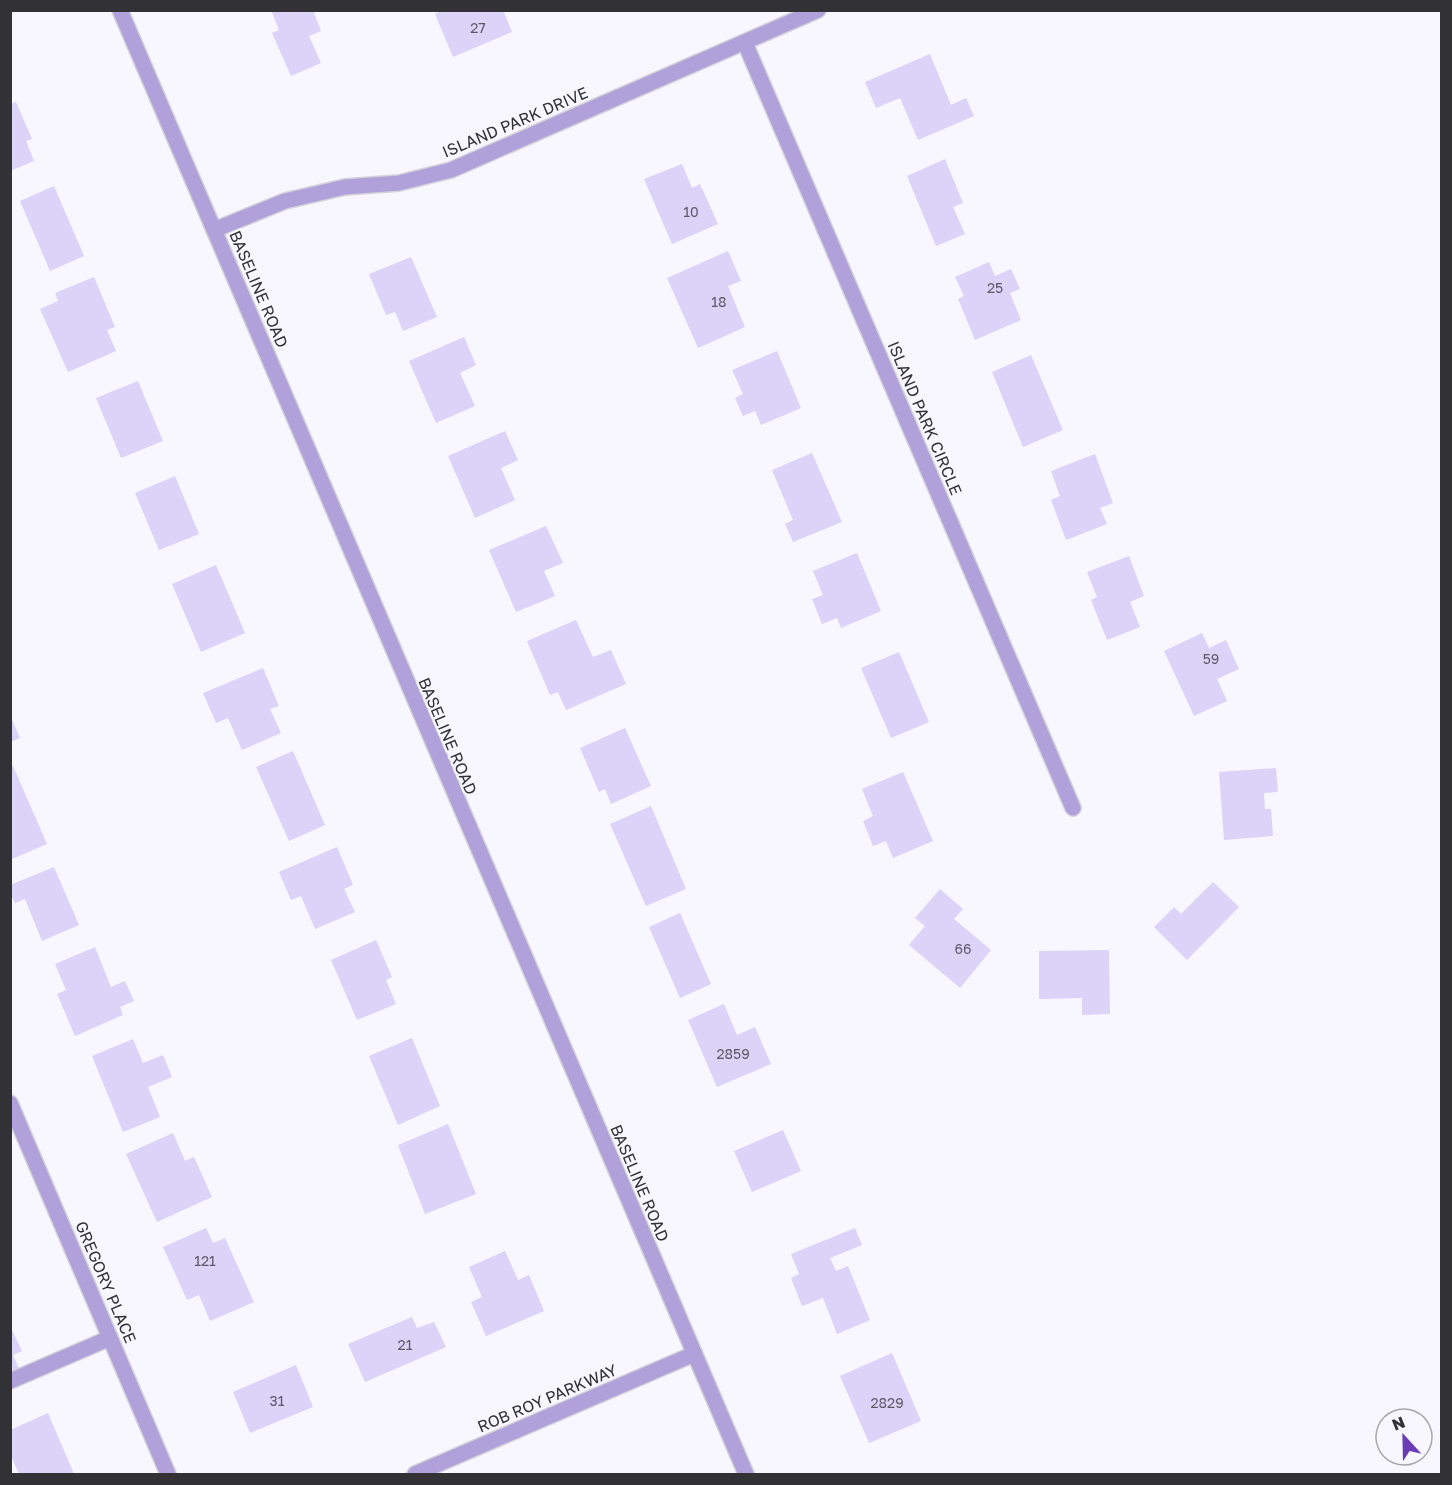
<svg xmlns="http://www.w3.org/2000/svg" width="1452" height="1485" font-family="'Golos Text',sans-serif">
  <style>
    .building { fill: #dcd3f8 }
    .lines { fill: none; stroke-linecap: round; stroke-linejoin: round }
    .minor-casing { stroke: #d4d3da; stroke-width: 18 }
    .minor { stroke: #b0a1db; stroke-width: 15 }
    .labels { text-anchor: middle; stroke-width: 4.5; stroke-linejoin: round; paint-order: stroke }
    .number-label { font-size: 14px; fill: #5c5a66 }
    .street-label { font-size: 16px; fill: #323136; stroke: #f8f6fe }
  </style>
  <rect width="100%" height="100%" fill="#f8f6fe"/>
  <g class="building">
    <path d="M271,10H313L321,31L309,36L321,63L291,76L272,33L279,30Z"/>
    <path d="M443,10H503L512,32L453,57L435,14Z"/>
    <path d="M930,54L951,105L966,98L974,116L918,140L900,98L876,108L865,82Z"/>
    <path d="M16,102L32,139L26,141L34,161L10,171V104Z"/>
    <path d="M945,159L963,203L953,207L965,234L936,246L907,176Z"/>
    <path d="M682,164L692,188L700,184L718,224L672,244L644,179Z"/>
    <path d="M54,186L84,256L50,271L20,201Z"/>
    <path d="M728,251L741,281L728,286L745,327L698,348L667,278Z"/>
    <path d="M411,257L437,317L403,331L395,312L386,315L369,274Z"/>
    <path d="M989,262L995,276L1011,269L1020,289L1010,293L1021,320L975,340L958,299L964,296L955,277Z"/>
    <path d="M94,277L115,327L107,330L116,351L68,372L40,309L58,301L55,293Z"/>
    <path d="M464,337L476,365L460,373L475,406L436,423L409,361Z"/>
    <path d="M777,351L801,408L761,425L755,411L743,416L735,398L743,394L732,370Z"/>
    <path d="M1031,355L1063,430L1023,447L992,372Z"/>
    <path d="M138,381L163,441L121,458L96,398Z"/>
    <path d="M505,431L518,460L501,468L515,500L475,518L448,456Z"/>
    <path d="M812,453L842,522L793,542L785,524L793,520L772,470Z"/>
    <path d="M1095,454L1113,503L1100,508L1107,524L1066,540L1051,500L1060,496L1051,471Z"/>
    <path d="M175,476L199,534L159,550L135,493Z"/>
    <path d="M546,526L563,563L544,571L555,596L516,612L489,550Z"/>
    <path d="M857,553L881,611L841,628L837,618L822,624L812,599L823,595L813,571Z"/>
    <path d="M1129,556L1144,596L1130,602L1140,627L1107,640L1091,600L1097,597L1087,572Z"/>
    <path d="M216,565L245,633L201,652L172,584Z"/>
    <path d="M576,620L593,657L611,650L626,684L566,710L558,692L550,695L527,641Z"/>
    <path d="M1202,633L1209,648L1226,640L1239,669L1217,679L1227,701L1194,716L1164,651Z"/>
    <path d="M899,652L929,722L891,738L861,668Z"/>
    <path d="M263,668L279,706L270,709L281,733L242,750L228,718L216,723L203,693Z"/>
    <path d="M10,715L20,738L10,742Z"/>
    <path d="M625,728L651,786L611,804L605,789L599,792L580,748Z"/>
    <path d="M293,751L325,825L289,841L256,767Z"/>
    <path d="M13,766L47,844L12,859L10,855V767Z"/>
    <path d="M1276,768L1278,792L1264,793L1265,809H1271L1273,836L1224,840L1219,772Z"/>
    <path d="M903,772L933,841L893,858L886,841L873,846L863,821L873,816L862,789Z"/>
    <path d="M651,806L686,889L646,906L610,824Z"/>
    <path d="M337,847L353,885L344,889L355,912L315,929L301,896L291,900L279,872Z"/>
    <path d="M54,867L79,925L42,941L25,899L15,903L10,893V885Z"/>
    <path d="M1213,882L1239,907L1187,960L1154,927L1174,907L1181,914Z"/>
    <path d="M940,889L963,909L954,919L991,950L960,988L909,945L925,926L915,918Z"/>
    <path d="M680,913L711,984L680,998L649,927Z"/>
    <path d="M376,940L392,977L386,980L396,1004L357,1020L331,960Z"/>
    <path d="M95,947L111,987L125,981L134,1001L120,1007L123,1015L75,1036L57,994L66,990L55,964Z"/>
    <path d="M1109,950L1110,1014L1082,1015V998L1039,999V951Z"/>
    <path d="M724,1004L737,1035L755,1027L771,1064L717,1087L688,1020Z"/>
    <path d="M412,1038L440,1106L398,1125L369,1056Z"/>
    <path d="M133,1039L143,1063L163,1055L172,1077L148,1087L160,1117L123,1132L92,1056Z"/>
    <path d="M448,1124L476,1194L425,1214L398,1145Z"/>
    <path d="M783,1130L801,1171L752,1192L734,1151Z"/>
    <path d="M173,1133L185,1161L194,1157L212,1197L157,1222L126,1154Z"/>
    <path d="M206,1228L213,1243L225,1238L254,1302L210,1321L199,1295L187,1300L163,1247Z"/>
    <path d="M855,1228L862,1245L830,1258L836,1271L848,1266L870,1320L837,1334L823,1298L802,1306L791,1278L799,1274L791,1254Z"/>
    <path d="M505,1251L518,1280L529,1275L544,1311L486,1336L471,1302L482,1297L469,1267Z"/>
    <path d="M412,1317L417,1328L434,1322L446,1347L365,1382L348,1344Z"/>
    <path d="M10,1326L22,1351L13,1355L24,1380L10,1386Z"/>
    <path d="M892,1353L921,1421L869,1443L840,1376Z"/>
    <path d="M296,1365L313,1407L250,1433L233,1392Z"/>
    <path d="M48,1413L74,1474H19L12,1458L10,1459V1430Z"/>
  </g>
  <g class="lines">
    <defs>
      <g id="minor">
        <path d="M120,10L746,1474"/>
        <path d="M745,43L1073,808"/>
        <path d="M214,230L285,201L345,187L399,183L451,170L818,10"/>
        <path d="M10,1103L168,1474"/>
        <path d="M10,1381L110,1338"/>
        <path d="M415,1474L694,1354"/>
      </g>
    </defs>
    <use href="#minor" class="minor-casing"/>
    <use href="#minor" class="minor"/>
  </g>
  <g class="labels">
    <g class="number-label">
      <text x="478" y="33">27</text>
      <text x="691" y="217">10</text>
      <text x="995" y="293">25</text>
      <text x="719" y="307">18</text>
      <text x="1211" y="664">59</text>
      <text x="963" y="954">66</text>
      <text x="733" y="1059">2859</text>
      <text x="205" y="1266">121</text>
      <text x="405" y="1350">21</text>
      <text x="277" y="1406">31</text>
      <text x="887" y="1408">2829</text>
    </g>
    <g class="street-label">
      <text transform="translate(515 122) rotate(-23)" y="6">ISLAND PARK DRIVE</text>
      <text transform="translate(259 289) rotate(67)" y="6">BASELINE ROAD</text>
      <text transform="translate(925 418) rotate(67)" y="6">ISLAND PARK CIRCLE</text>
      <text transform="translate(448 736) rotate(67)" y="6">BASELINE ROAD</text>
      <text transform="translate(640 1183) rotate(67)" y="6">BASELINE ROAD</text>
      <text transform="translate(106 1282) rotate(67)" y="6">GREGORY PLACE</text>
      <text transform="translate(547 1398) rotate(-23)" y="6">ROB ROY PARKWAY</text>
    </g>
  </g>
  <rect width="1452" height="1485" fill="none" stroke="#323136" stroke-width="24"/>
  <g transform="translate(1404 1437) rotate(338)"><circle r="28" fill="#f8f6fe" stroke="#a9a7ae" stroke-width="1.5"/>
  <path d="M0-4.5L10 22L0 15L-10 22Z" fill="#6a3db5"/>
  <text y="-9" font-size="16" font-weight="bold" text-anchor="middle" fill="#323136">N</text>
  </g>
</svg>
